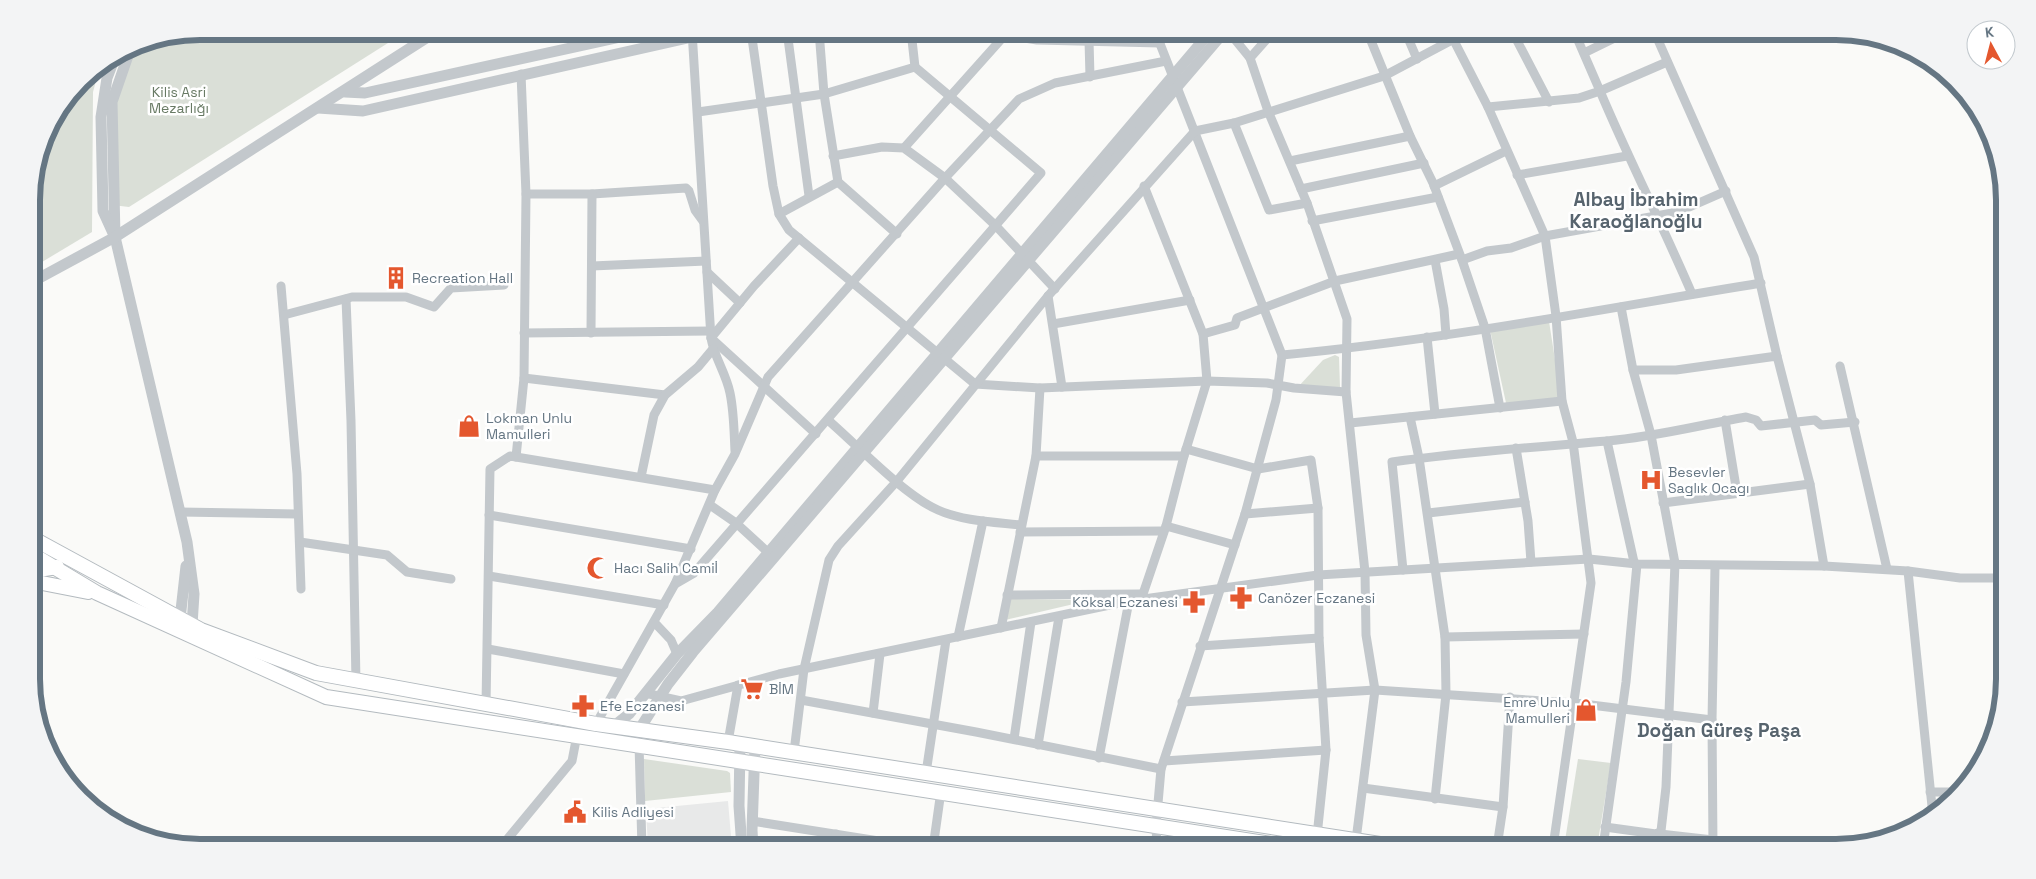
<svg xmlns="http://www.w3.org/2000/svg" width="2036" height="879" font-family="'Space Grotesk',sans-serif">
  <style>
    .built { fill: #e8e9e9 }
    .green { fill: #dadfd7 }
    .lines { fill: none; stroke-linecap: round; stroke-linejoin: round }
    .secondary-casing { stroke: #b3babf; stroke-width: 16 }
    .minor { stroke: #c3c8cc; stroke-width: 9 }
    .tertiary { stroke: #c3c8cc; stroke-width: 11 }
    .secondary { stroke: #fff; stroke-width: 14 }
    .labels { text-anchor: middle; stroke-width: 5; stroke-linejoin: round; paint-order: stroke }
    .park-label { font-size: 14px; fill: #687a64; stroke: #fff }
    .poi-label { font-size: 14px; fill: #657683; stroke: #fff; text-anchor: start }
    .district-label { font-size: 19px; font-weight: bold; fill: #57646e; stroke: #fff }
    .rim { fill: none; stroke: #657683; stroke-width: 6 }
  </style>
  <rect width="100%" height="100%" fill="#fafaf8"/>
  <path class="built" d="M728,801L732,848H648L646,809Z"/>
  <g class="green">
    <path d="M200,31H407L129,207L112,205V100L136,44Z"/>
    <path d="M100,66L93,92L92,232L32,268V188L49,126L88,73Z"/>
    <path d="M1548,315L1561,398L1506,403L1489,325Z"/>
    <path d="M1335,355L1339,357L1340,387H1298L1323,360Z"/>
    <path d="M1008,599L1091,600L1005,620Z"/>
    <path d="M644,759L727,771L730,773L731,792L645,801Z"/>
    <path d="M1578,759L1611,763L1597,847H1564Z"/>
  </g>
  <g class="lines">
    <defs>
      <g id="secondary">
        <path d="M32,538L201,630L316,673L596,724L728,742L1399,847"/>
        <path d="M32,554L97,593L326,697L1297,848"/>
        <path d="M32,571L57,567"/>
        <path d="M32,585L42,583L88,592"/>
      </g>
    </defs>
    <use href="#secondary" class="secondary-casing"/>
    <g class="minor">
      <path d="M692,31L711,338C714,357 726,373 730,393C734,412 734,432 735,451"/>
      <path d="M751,31L773,186L779,214L789,230L975,384L1040,388L1207,381L1267,383L1294,388L1346,392"/>
      <path d="M787,31L809,196"/>
      <path d="M819,31L824,94L838,182L897,234"/>
      <path d="M911,31L915,67"/>
      <path d="M1155,31L1282,355L1276,400L1245,514L1161,769L1156,826L1157,848"/>
      <path d="M1228,31L1250,58L1268,111L1307,203L1347,319L1346,392L1365,572L1366,635L1375,690L1356,840"/>
      <path d="M1367,31L1410,136L1433,183L1462,260L1485,328L1500,408"/>
      <path d="M1405,31L1417,59"/>
      <path d="M1449,31L1488,107L1545,236L1556,316L1562,401L1573,442L1591,583L1553,847"/>
      <path d="M1512,31L1549,102"/>
      <path d="M1654,31L1754,257L1777,356"/>
      <path d="M1089,40L1090,77"/>
      <path d="M1584,53L1629,31"/>
      <path d="M1250,58L1274,31"/>
      <path d="M1667,62L1600,91C1629,160 1663,226 1692,294"/>
      <path d="M1488,107L1579,98L1600,91L1574,31"/>
      <path d="M1234,123L1269,210L1307,203"/>
      <path d="M904,148L1005,35L1037,40L1160,43"/>
      <path d="M833,156L882,147L904,148L945,178L996,226L1055,289"/>
      <path d="M1290,161L1410,136"/>
      <path d="M1517,175L1627,156"/>
      <path d="M1434,186L1506,151"/>
      <path d="M1301,189L1424,163"/>
      <path d="M526,194H592L686,188L689,191L695,210L703,221"/>
      <path d="M779,214L838,182"/>
      <path d="M1312,221L1438,197"/>
      <path d="M799,238L754,286L711,338L816,434"/>
      <path d="M1435,260L1444,309L1446,335"/>
      <path d="M1462,260L1487,251L1511,248L1545,236L1678,212L1726,191"/>
      <path d="M592,266L706,261"/>
      <path d="M707,272L740,303"/>
      <path d="M281,286L297,474L301,589"/>
      <path d="M1048,296L1062,387"/>
      <path d="M346,299L351,421L356,682"/>
      <path d="M284,315L352,297H406L434,307L451,288L504,285"/>
      <path d="M1053,324L1190,300"/>
      <path d="M524,333L710,331"/>
      <path d="M591,333L592,194"/>
      <path d="M1203,334L1235,325L1237,318L1335,281L1459,254"/>
      <path d="M1427,337L1435,414"/>
      <path d="M1282,355C1443,340 1602,309 1761,283"/>
      <path d="M1840,366L1887,569"/>
      <path d="M1633,370H1676L1777,356L1810,484L1824,566"/>
      <path d="M524,378L665,395"/>
      <path d="M1410,417L1419,458L1445,637L1446,694L1435,799"/>
      <path d="M1725,420L1737,493"/>
      <path d="M829,421C858,446 904,495 938,510C962,521 994,522 1021,525"/>
      <path d="M1350,423L1562,401"/>
      <path d="M1607,441L1634,562"/>
      <path d="M1516,448L1528,521L1531,562"/>
      <path d="M1186,449L1258,469L1311,460L1318,508L1319,638L1326,750L1317,836"/>
      <path d="M1036,456H1184"/>
      <path d="M516,457L524,378L526,194L521,74"/>
      <path d="M641,477L654,415L665,395L698,367L713,349"/>
      <path d="M1663,503L1810,484"/>
      <path d="M710,505L736,523L772,556"/>
      <path d="M180,512L297,514"/>
      <path d="M1428,513L1525,502"/>
      <path d="M1245,514L1318,508"/>
      <path d="M489,515L691,549"/>
      <path d="M1166,526L1235,545"/>
      <path d="M1020,532L1163,531"/>
      <path d="M300,542L387,555L407,572L451,579"/>
      <path d="M1403,570L1392,462C1464,452 1536,447 1607,441C1654,437 1700,425 1746,417L1756,420L1761,426L1815,420L1821,425L1855,422"/>
      <path d="M1908,571L1933,816"/>
      <path d="M489,576L664,605"/>
      <path d="M675,584L694,573L1041,173L915,67L824,94L698,112"/>
      <path d="M1007,595L1140,594"/>
      <path d="M654,622L671,640L677,654"/>
      <path d="M1001,628L1036,456L1040,388"/>
      <path d="M958,637L983,521"/>
      <path d="M1445,637L1584,634"/>
      <path d="M1200,646L1319,638"/>
      <path d="M488,649L624,674"/>
      <path d="M645,693L681,701L779,674L1129,601L1318,575L1589,559L1637,564L1824,566L1908,571L1960,578H2004"/>
      <path d="M801,700L976,732L1161,769"/>
      <path d="M1182,702L1375,690L1575,703L1712,720"/>
      <path d="M486,705L490,469L510,456L715,490"/>
      <path d="M873,713L880,654"/>
      <path d="M596,724L675,584L715,490L735,454L768,377L945,178L1019,99L1055,83L1166,61"/>
      <path d="M1014,739L1031,622"/>
      <path d="M728,742L738,685"/>
      <path d="M639,744L642,848"/>
      <path d="M1038,745L1059,617"/>
      <path d="M794,752L804,669L829,560L838,546L897,481L1048,296L1195,131L1234,123L1384,76L1469,31"/>
      <path d="M1099,758L1129,601L1143,594L1166,526L1184,456L1207,381L1203,334L1144,186"/>
      <path d="M1164,761L1326,750"/>
      <path d="M926,773L946,640"/>
      <path d="M1363,788L1503,807L1510,697"/>
      <path d="M1930,792H1960"/>
      <path d="M752,821L923,848"/>
      <path d="M1605,827L1656,834L1661,831L1666,787L1675,563L1651,435L1633,370L1621,307"/>
      <path d="M836,834L842,848"/>
      <path d="M1660,834L1713,840"/>
      <path d="M1497,847L1503,807"/>
      <path d="M1603,847L1626,682L1637,564"/>
      <path d="M1713,847L1712,720L1715,566"/>
      <path d="M500,848L572,761L577,735"/>
      <path d="M933,848L941,791"/>
    </g>
    <g class="tertiary">
      <path d="M131,47L112,102L115,237L187,542L194,594L192,625L187,631"/>
      <path d="M345,92L365,93L648,31"/>
      <path d="M318,108L363,111L719,31"/>
      <path d="M113,233L103,211L101,117L107,78L115,57"/>
      <path d="M32,282L115,237L437,31"/>
      <path d="M182,627L180,619L186,566"/>
      <path d="M614,726L629,714L677,654L718,612L1211,31"/>
      <path d="M639,730L668,684L693,652L1225,31"/>
      <path d="M740,744L739,806L742,848"/>
      <path d="M753,848L752,830L755,746"/>
    </g>
    <use href="#secondary" class="secondary"/>
  </g>
  <defs>
    <symbol id="building-bare" viewBox="-9 -9 18 18"><path d="M-4-6H4V6H1V3H-1V6H-4ZM-2.5-4.3h1.7v1.8h-1.7ZM.8-4.3h1.7v1.8H.8ZM-2.5-1h1.7V.8h-1.7ZM.8-1h1.7V.8H.8Z" fill="#e4572e" stroke="#fff" stroke-width="2.5" paint-order="stroke"/></symbol>
    <symbol id="shop-bare" viewBox="-9 -9 18 18"><path d="M-5-2.5h2.3a2.7 3.5 0 0 1 5.4 0H5L5.5 6h-11ZM-1.5-2.5h3a1.5 2.3 0 0 0-3 0Z" fill="#e4572e" stroke="#fff" stroke-width="2.5" paint-order="stroke"/></symbol>
    <symbol id="hospital-bare" viewBox="-9 -9 18 18"><path d="M-5-5h3v3.5h4V-5h3V5h-3V1.5h-4V5h-3Z" fill="#e4572e" stroke="#fff" stroke-width="2.5" paint-order="stroke"/></symbol>
    <symbol id="mosque-bare" viewBox="-9 -9 18 18"><path d="M3.5-4.9A6 6 0 1 0 3.5 4.9A5 5 0 1 1 3.5-4.9Z" fill="#e4572e" stroke="#fff" stroke-width="2.5" paint-order="stroke"/></symbol>
    <symbol id="pharmacy-bare" viewBox="-9 -9 18 18"><path d="M-2-6h4v4h4v4h-4v4h-4v-4h-4v-4h4Z" fill="#e4572e" stroke="#fff" stroke-width="2.5" paint-order="stroke"/></symbol>
    <symbol id="supermarket-bare" viewBox="-9 -9 18 18"><path d="M-6-5.5h2.5l.6 2H6L4.5 2H-2.5L-4.4-4H-6ZM-1.5 3.2a1.3 1.3 0 1 0 .1 0ZM3 3.2a1.3 1.3 0 1 0 .1 0Z" fill="#e4572e" stroke="#fff" stroke-width="2.5" paint-order="stroke"/></symbol>
    <symbol id="civic-bare" viewBox="-9 -9 18 18"><path d="M-.6-6.5H3V-4.5H.6V-3L4-1V1h2V6H-6V1h2V-1L-.6-3ZM-1.2 2.5V6h2.4V2.5Z" fill="#e4572e" stroke="#fff" stroke-width="2.5" paint-order="stroke"/></symbol>
  </defs>
  <g fill-rule="evenodd">
    <use href="#building-bare" x="380" y="262" width="32" height="32"/>
    <use href="#shop-bare" x="453" y="410" width="32" height="32"/>
    <use href="#hospital-bare" x="1635" y="464" width="32" height="32"/>
    <use href="#mosque-bare" x="582" y="552" width="32" height="32"/>
    <use href="#pharmacy-bare" x="1225" y="582" width="32" height="32"/>
    <use href="#pharmacy-bare" x="1178" y="586" width="32" height="32"/>
    <use href="#supermarket-bare" x="736" y="673" width="32" height="32"/>
    <use href="#pharmacy-bare" x="567" y="690" width="32" height="32"/>
    <use href="#shop-bare" x="1570" y="694" width="32" height="32"/>
    <use href="#civic-bare" x="559" y="796" width="32" height="32"/>
  </g>
  <g class="labels">
    <g class="park-label">
      <text x="179" y="97">Kilis Asri<tspan x="179" dy="16">Mezarlığı</tspan></text>
    </g>
    <g class="poi-label">
      <text x="412" y="283">Recreation Hall</text>
      <text x="486" y="423">Lokman Unlu<tspan x="486" dy="16">Mamulleri</tspan></text>
      <text x="1668" y="477">Besevler<tspan x="1668" dy="16">Saglık Ocagı</tspan></text>
      <text x="614" y="573">Hacı Salih Camiİ</text>
      <text x="1258" y="603">Canözer Eczanesi</text>
      <text x="1178" y="607" text-anchor="end">Köksal Eczanesi</text>
      <text x="769" y="694">BİM</text>
      <text x="1570" y="707" text-anchor="end">Emre Unlu<tspan x="1570" dy="16">Mamulleri</tspan></text>
      <text x="600" y="711">Efe Eczanesi</text>
      <text x="592" y="817">Kilis Adliyesi</text>
    </g>
    <g class="district-label">
      <text x="1636" y="206">Albay İbrahim<tspan x="1636" dy="22">Karaoğlanoğlu</tspan></text>
      <text x="1719" y="737">Doğan Güreş Paşa</text>
    </g>
  </g>
  <path d="M0 0H2036V879H0ZM200 40H1836A160 160 0 0 1 1996 200V679A160 160 0 0 1 1836 839H200A160 160 0 0 1 40 679V200A160 160 0 0 1 200 40Z" fill="#f3f4f5" fill-rule="evenodd"/>
  <path class="rim" d="M200 40H1836A160 160 0 0 1 1996 200V679A160 160 0 0 1 1836 839H200A160 160 0 0 1 40 679V200A160 160 0 0 1 200 40Z"/>
  <g transform="translate(1991 45) rotate(353)"><circle r="24" fill="#ffffff" stroke="#c1c8cd"/>
  <path d="M0-4L9 19L0 12L-9 19Z" fill="#e4572e"/>
  <text y="-8" font-size="14" font-weight="bold" text-anchor="middle" fill="#657683">K</text>
  </g>
</svg>
